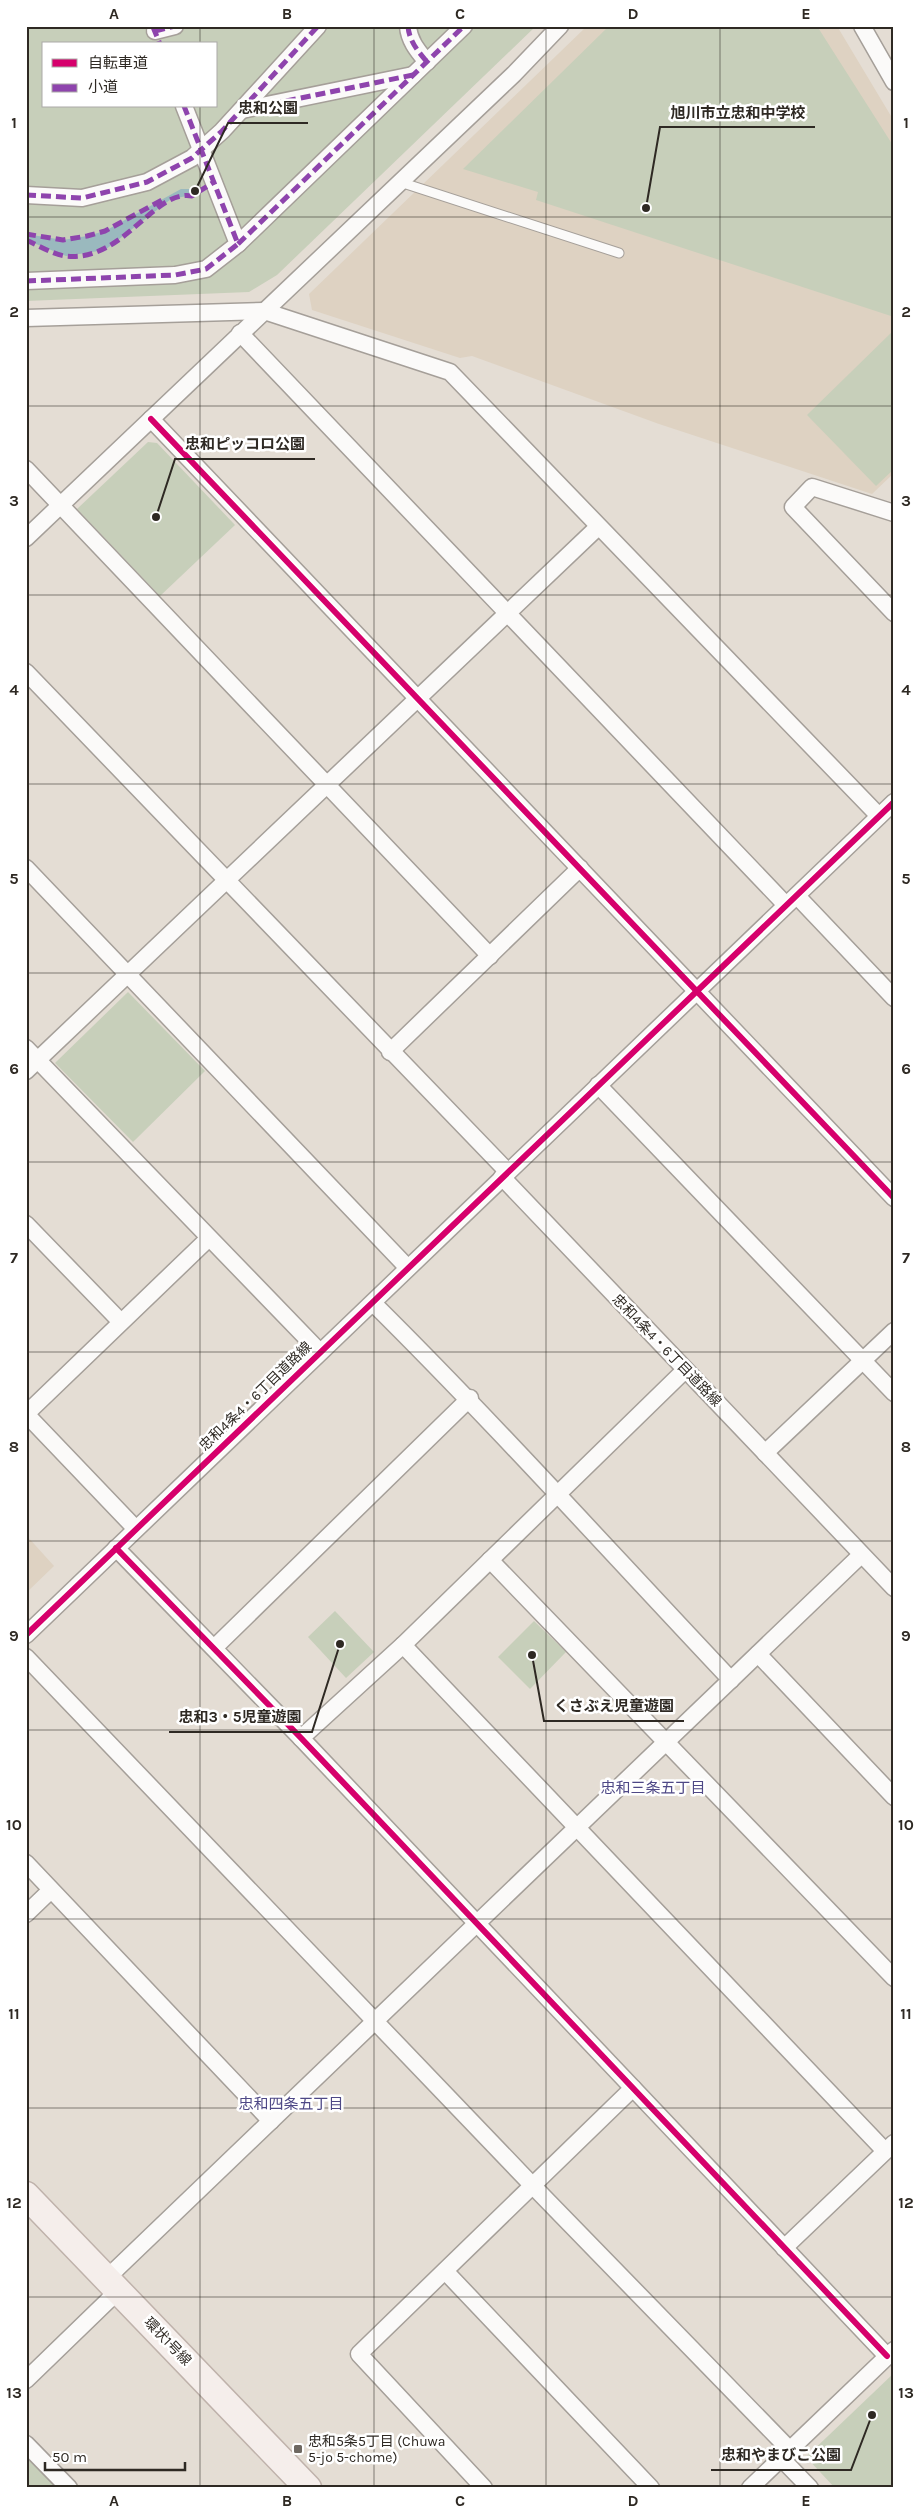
<svg xmlns="http://www.w3.org/2000/svg" width="920" height="2514" font-family="Karla,'Noto Sans JP',sans-serif">
  <style>
    .built { fill: #ded2c2 }
    .green { fill: #c7cfba; fill-rule: evenodd }
    .water { fill: #9ab9be }
    .lines { fill: none; stroke-linecap: round; stroke-linejoin: round }
    .lane-casing { stroke: #a59f99; stroke-width: 11 }
    .street-casing { stroke: #a59f99; stroke-width: 19 }
    .primary-casing { stroke: #bfb2ab; stroke-width: 29 }
    .lane { stroke: #fbfaf9; stroke-width: 9 }
    .street { stroke: #fbfaf9; stroke-width: 16 }
    .primary { stroke: #f5eeeb; stroke-width: 26 }
    .quiet { stroke: #8e44ad; stroke-width: 5; stroke-dasharray: 10 5; stroke-linecap: butt }
    .cycleway-casing { stroke: #fff; stroke-width: 9 }
    .cycleway { stroke: #d6006c; stroke-width: 6 }
    .grid { fill: none; stroke: #2e2923; stroke-width: 1; stroke-opacity: 0.55 }
    .poi-dot { fill: #6e6861; stroke: #fff; stroke-width: 2 }
    .labels { text-anchor: middle; stroke-width: 5; stroke-linejoin: round; paint-order: stroke }
    .street-label { font-size: 14px; fill: #2e2923; stroke: #fff }
    .poi-label { font-size: 14px; fill: #2e2923; stroke: #fff; text-anchor: start }
    .neighbourhood-label { font-size: 15px; fill: #4e4886; stroke: #fff }
    .leader { fill: none; stroke: #2e2923; stroke-width: 2 }
    .callout-dot { fill: #2e2923; stroke: #fff; stroke-width: 2 }
    .callout-label { font-size: 15px; text-anchor: middle; font-weight: bold; fill: #2e2923; stroke: #fff; stroke-width: 5; stroke-linejoin: round; paint-order: stroke }
    .neatline { fill: none; stroke: #2e2923; stroke-width: 2 }
    .grid-label { font-size: 16px; text-anchor: middle; font-weight: bold; fill: #2e2923 }
  </style>
  <rect width="100%" height="100%" fill="#e4ddd4"/>
  <g class="built">
    <path d="M587,26H837L894,121V473L872,494L659,424L472,356L460,358L312,310L309,294Z"/>
    <path d="M26,1535L54,1566L26,1593Z"/>
  </g>
  <g class="green">
    <path d="M26,26H536L277,275L249,292L26,301ZM44,44H216V106H44Z"/>
    <path d="M609,26H817L894,147V317L536,200L538,192L463,169Z"/>
    <path d="M894,330V469L876,486L807,415Z"/>
    <path d="M148,442L157,443L235,525L160,596L77,509Z"/>
    <path d="M128,992L205,1071L133,1142L55,1063Z"/>
    <path d="M335,1611L374,1652L346,1678L308,1637Z"/>
    <path d="M534,1621L566,1652L530,1689L498,1657Z"/>
    <path d="M894,2373V2488H835L806,2457Z"/>
    <path d="M26,2444L69,2488H26Z"/>
  </g>
  <path class="water" d="M181,189H189L198,194L171,199L105,250L66,256L26,240V234L63,240L87,236L105,231Z"/>
  <g class="lines">
    <defs>
      <path id="lane" d="M400,182L619,253"/>
      <g id="street">
        <path d="M408,26C409,41 418,51 427,62"/>
        <path d="M862,26L894,82"/>
        <path d="M155,31L175,26"/>
        <path d="M242,110L413,75"/>
        <path d="M26,195L82,198L147,182L192,158L222,131L318,26"/>
        <path d="M238,244L464,26"/>
        <path d="M26,281L175,275L206,269L238,244L184,106"/>
        <path d="M26,318L264,311L450,372L879,816"/>
        <path d="M240,333L786,905"/>
        <path d="M151,419L894,1198"/>
        <path d="M26,469L490,956"/>
        <path d="M894,513L812,487L793,507L894,613"/>
        <path d="M26,538L514,74L560,26"/>
        <path d="M26,672L508,1172"/>
        <path d="M26,868L408,1268"/>
        <path d="M797,896L894,998"/>
        <path d="M26,1048L320,1352"/>
        <path d="M390,1052L580,868"/>
        <path d="M26,1071L598,527"/>
        <path d="M598,1085L894,1393"/>
        <path d="M502,1177L894,1588"/>
        <path d="M26,1224L121,1322"/>
        <path d="M373,1303C496,1425 612,1554 731,1680"/>
        <path d="M26,1414L209,1238"/>
        <path d="M26,1414L136,1529"/>
        <path d="M765,1453L894,1331"/>
        <path d="M116,1548L301,1738L887,2356"/>
        <path d="M490,1560L894,1978"/>
        <path d="M26,1635L894,802"/>
        <path d="M403,1645L885,2151"/>
        <path d="M214,1648L470,1398"/>
        <path d="M758,1654L894,1797"/>
        <path d="M26,1657L533,2186L790,2450"/>
        <path d="M301,1738L403,1645L685,1370"/>
        <path d="M26,1863L271,2121"/>
        <path d="M26,1914L51,1890"/>
        <path d="M784,2248L894,2143"/>
        <path d="M445,2271L651,2488"/>
        <path d="M106,2279L861,1555"/>
        <path d="M26,2380L119,2290"/>
        <path d="M26,2444L69,2488"/>
        <path d="M781,2458L810,2488"/>
        <path d="M484,2488L359,2354L633,2088"/>
        <path d="M750,2488L894,2350"/>
      </g>
      <path id="primary" d="M26,2195L308,2488"/>
    </defs>
    <use href="#lane" class="lane-casing"/>
    <use href="#street" class="street-casing"/>
    <use href="#primary" class="primary-casing"/>
    <use href="#lane" class="lane"/>
    <use href="#street" class="street"/>
    <use href="#primary" class="primary"/>
    <g class="quiet">
      <path d="M408,26C409,41 418,51 427,62"/>
      <path d="M153,27L160,44"/>
      <path d="M155,31L175,26"/>
      <path d="M242,110L413,75"/>
      <path d="M26,195L82,198L147,182L192,158L222,131L318,26"/>
      <path d="M26,234L63,240L87,236L105,231L162,200"/>
      <path d="M26,240C38,245 52,254 65,256C124,263 153,189 192,196L214,182"/>
      <path d="M238,244L464,26"/>
      <path d="M26,281L175,275L206,269L238,244L184,106"/>
    </g>
    <defs>
      <g id="cycleway">
        <path d="M151,419L894,1198"/>
        <path d="M116,1548L301,1738L887,2356"/>
        <path d="M26,1635L894,802"/>
      </g>
    </defs>
    <use href="#cycleway" class="cycleway-casing"/>
    <use href="#cycleway" class="cycleway"/>
  </g>
  <path class="grid" d="M200,26V44M374,26V2488M546,26V2488M720,26V2488M200,106V2488M26,217H894M26,406H894M26,595H894M26,784H894M26,973H894M26,1162H894M26,1352H894M26,1541H894M26,1730H894M26,1919H894M26,2108H894M26,2297H894"/>
  <rect class="poi-dot" x="293" y="2444" width="10" height="10" rx="2.5"/>
  <g class="labels">
    <g class="street-label">
      <text transform="translate(667 1350) rotate(46)" y="5">忠和4条4・6丁目道路線</text>
      <text transform="translate(255 1396) rotate(-44)" y="5">忠和4条4・6丁目道路線</text>
      <text transform="translate(168 2341) rotate(46)" y="5">環状1号線</text>
    </g>
    <g class="poi-label">
      <text x="308" y="2446">忠和5条5丁目 (Chuwa<tspan x="308" dy="16">5-jo 5-chome)</tspan></text>
    </g>
    <g class="neighbourhood-label">
      <text x="653" y="1793">忠和三条五丁目</text>
      <text x="291" y="2109">忠和四条五丁目</text>
    </g>
  </g>
  <path class="leader" d="M195 191L228 123H308M646 208L660 127H815M156 517L175 459H315M532 1655L544 1721H684M340 1644L312 1732H169M872 2415L851 2470H711"/>
  <g class="callout-dot">
    <circle cx="195" cy="191" r="5"/>
    <circle cx="646" cy="208" r="5"/>
    <circle cx="156" cy="517" r="5"/>
    <circle cx="532" cy="1655" r="5"/>
    <circle cx="340" cy="1644" r="5"/>
    <circle cx="872" cy="2415" r="5"/>
  </g>
  <g class="callout-label">
    <text x="268" y="113">忠和公園</text>
    <text x="738" y="118">旭川市立忠和中学校</text>
    <text x="245" y="449">忠和ピッコロ公園</text>
    <text x="614" y="1711">くさぶえ児童遊園</text>
    <text x="240" y="1722">忠和3・5児童遊園</text>
    <text x="781" y="2460">忠和やまびこ公園</text>
  </g>
  <rect width="920" height="2514" fill="none" stroke="#ffffff" stroke-width="55"/>
  <rect x="42" y="42" width="175" height="65" fill="#ffffff" stroke="#aba9a7"/>
  <rect x="52" y="59" width="25" height="8" fill="#d6006c" stroke="#aba9a7"/>
  <text x="88" y="68" font-size="15" fill="#2e2923">自転車道</text>
  <rect x="52" y="84" width="25" height="8" fill="#8e44ad" stroke="#aba9a7"/>
  <text x="88" y="92" font-size="15" fill="#2e2923">小道</text>
  <path d="M45 2462v8h140v-8" fill="none" stroke="#2e2923" stroke-width="2.5"/>
  <text x="52" y="2462" font-size="15" fill="#2e2923" stroke="#ffffff" stroke-width="4" paint-order="stroke">50 m</text>
  <rect x="28" y="28" width="864" height="2458" class="neatline"/>
  <g class="grid-label">
    <text x="114" y="19">A</text>
    <text x="287" y="19">B</text>
    <text x="460" y="19">C</text>
    <text x="633" y="19">D</text>
    <text x="806" y="19">E</text>
    <text x="14" y="128">1</text>
    <text x="906" y="128">1</text>
    <text x="14" y="317">2</text>
    <text x="906" y="317">2</text>
    <text x="14" y="506">3</text>
    <text x="906" y="506">3</text>
    <text x="14" y="695">4</text>
    <text x="906" y="695">4</text>
    <text x="14" y="884">5</text>
    <text x="906" y="884">5</text>
    <text x="14" y="1074">6</text>
    <text x="906" y="1074">6</text>
    <text x="14" y="1263">7</text>
    <text x="906" y="1263">7</text>
    <text x="14" y="1452">8</text>
    <text x="906" y="1452">8</text>
    <text x="14" y="1641">9</text>
    <text x="906" y="1641">9</text>
    <text x="14" y="1830">10</text>
    <text x="906" y="1830">10</text>
    <text x="14" y="2019">11</text>
    <text x="906" y="2019">11</text>
    <text x="14" y="2208">12</text>
    <text x="906" y="2208">12</text>
    <text x="14" y="2398">13</text>
    <text x="906" y="2398">13</text>
    <text x="114" y="2506">A</text>
    <text x="287" y="2506">B</text>
    <text x="460" y="2506">C</text>
    <text x="633" y="2506">D</text>
    <text x="806" y="2506">E</text>
  </g>
</svg>
